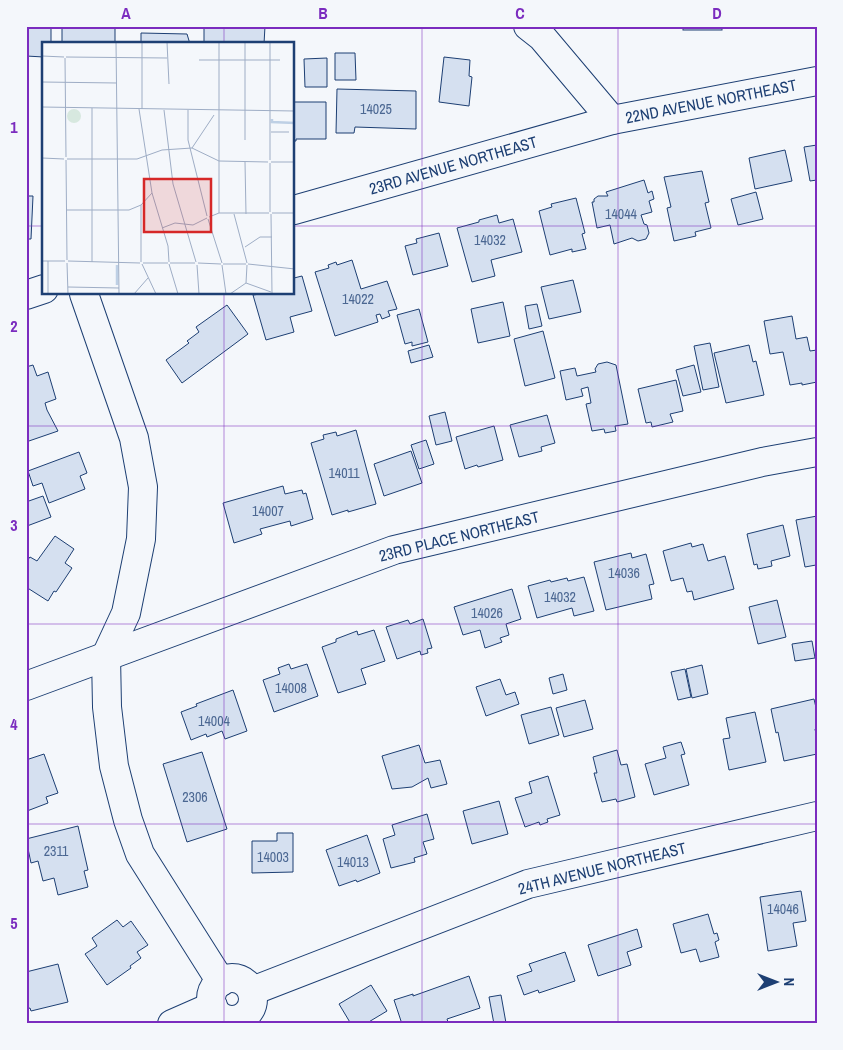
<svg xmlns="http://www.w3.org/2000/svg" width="843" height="1050" font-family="'Archivo Narrow',sans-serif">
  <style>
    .building { fill: #d5e0f0; stroke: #1d3f73 }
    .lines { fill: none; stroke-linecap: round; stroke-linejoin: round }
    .minor-casing { stroke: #1d3f73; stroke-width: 30 }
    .minor { stroke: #f4f7fb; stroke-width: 28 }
    .grid { fill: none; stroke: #7b2cbf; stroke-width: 1; stroke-opacity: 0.55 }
    .labels { text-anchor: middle; stroke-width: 4; stroke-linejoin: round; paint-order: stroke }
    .number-label { font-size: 14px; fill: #4b6792 }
    .street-label { font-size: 16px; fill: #1d3f73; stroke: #f4f7fb }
    .inset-river { fill: none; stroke: #bed0e5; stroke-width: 2.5 }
    .inset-road { fill: none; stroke: #9eadc5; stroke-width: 1 }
    .view { fill: #d62828; fill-opacity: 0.15; stroke: #d62828; stroke-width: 2.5 }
    .inset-edge { fill: none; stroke: #1d3f73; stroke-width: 2.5 }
    .neatline { fill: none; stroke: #7b2cbf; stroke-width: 2 }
    .grid-label { font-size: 16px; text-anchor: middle; font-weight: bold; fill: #7b2cbf }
  </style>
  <rect width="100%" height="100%" fill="#f4f7fb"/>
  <g class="building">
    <path d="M26,26H51V44H44V57L26,56Z"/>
    <path d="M62,26L115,27V44H62Z"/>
    <path d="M204,26H265L264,44H204Z"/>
    <rect x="683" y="26" width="39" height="4"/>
    <rect x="749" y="26" width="47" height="2"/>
    <path d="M141,33L187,34L190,44H141Z"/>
    <path d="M335,53H355L356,80H335Z"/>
    <path d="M444,57L470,60L469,76L472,77L469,106L439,102Z"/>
    <path d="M327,58V87H305L304,59Z"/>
    <path d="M337,89L416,91V129L355,127L354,133H336Z"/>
    <path d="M294,102H326V139H296V141H294Z"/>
    <path d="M817,145V180L810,181L804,147Z"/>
    <path d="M785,150L792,181L755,189L749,158Z"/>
    <path d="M702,171L709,202L705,203L711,228L695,232L696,236L674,241L667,208L671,207L664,177Z"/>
    <path d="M644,180L648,193L652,191L654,199L649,201L652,212L641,215L644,224L647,225L649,233L646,239L638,241L632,238L614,244L610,225L597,228L592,202H594V199L598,196H608L606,192Z"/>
    <path d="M756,192L763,219L738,225L731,199Z"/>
    <path d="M26,196H33L31,239H26Z"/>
    <path d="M576,198L585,233L582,234L586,249L572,252V249L550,255L539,211L552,207L551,204Z"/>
    <path d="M497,215L499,223L513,219L522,252L491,260L495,276L472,282L457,228L479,222V220Z"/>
    <path d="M439,233L448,266L413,275L405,246L417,243L416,239Z"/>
    <path d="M352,260L361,289L387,281L397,309L388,311L390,316L382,319L380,314L376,315L378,322L335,336L315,272L329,268L328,265L336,262L337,265Z"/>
    <path d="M302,276L312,311L290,317L294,332L266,340L253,295L260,294H294V278Z"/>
    <path d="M573,280L581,312L549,319L541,287Z"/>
    <path d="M503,302L510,336L478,343L471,309Z"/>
    <path d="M537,304L542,326L529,329L525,306Z"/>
    <path d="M227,305L248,334L182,383L166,360L189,343L187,341L199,332L196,327Z"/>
    <path d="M419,309L428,342L412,346V342L405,344L397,315Z"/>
    <path d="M792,316L796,339L807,337L810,351L817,350V382L802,385V383L790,385L783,352L770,354L764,321Z"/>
    <path d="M543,331L555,378L525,386L514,339Z"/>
    <path d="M710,343L719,387L703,390L694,346Z"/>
    <path d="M429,345L433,357L411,363L408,351Z"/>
    <path d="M749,345L753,362L756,361L764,395L726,403L714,353Z"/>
    <path d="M607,362L616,365L628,424L615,426L616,431L605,433L604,429L592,431L586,404L591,403L588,387L581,389L583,396L566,400L560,371L575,368L577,376L596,372L595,369L598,364Z"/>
    <path d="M33,365L37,376L48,372L56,399L45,403L47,410L58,431L26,442V367Z"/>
    <path d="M694,365L701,392L683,396L676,370Z"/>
    <path d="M676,380L683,411L670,414L673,422L652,427L651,422L646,423L638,389Z"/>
    <path d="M445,412L452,441L436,445L429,416Z"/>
    <path d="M547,415L555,443L541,447L542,451L519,457L510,425Z"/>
    <path d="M494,426L503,460L478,467L477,465L465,469L456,437Z"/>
    <path d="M356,430L376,504L348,512V510L332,515L311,443L324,439L323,435L336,432L337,436Z"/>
    <path d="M426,440L434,464L419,469L411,445Z"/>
    <path d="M411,451L422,483L384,496L374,464Z"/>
    <path d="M79,452L87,473L80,476L85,489L49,503L42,483L33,486L28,471Z"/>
    <path d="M283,486L285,494L302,490L303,494L306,493L313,519L291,526L290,521L260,529L262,534L234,543L223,503Z"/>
    <path d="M43,496L51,517L27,526L26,523V502Z"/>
    <path d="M817,516V567L816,565L805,567L796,520Z"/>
    <path d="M783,525L790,556L771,561L772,566L758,569L757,564L754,565L747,534Z"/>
    <path d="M55,536L74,549L65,563L72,568L56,592L54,591L48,601L26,587V562L30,557L37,561Z"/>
    <path d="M691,543L692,547L703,544L708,561L725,556L734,589L694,600L692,591L687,592L683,578L671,581L663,551Z"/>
    <path d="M631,553L632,558L646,554L654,584L649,585L652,599L606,610L594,562Z"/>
    <path d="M584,577L594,611L574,616L572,608L537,618L528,586L550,580L551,582L567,578L568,581Z"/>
    <path d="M512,589L521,619L506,624L509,635L500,638L502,642L485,648L480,630L463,635L454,607Z"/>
    <path d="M777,600L786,637L758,644L749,607Z"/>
    <path d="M423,619L432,648L427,649L428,653L421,655L420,651L397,659L386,627L408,620L410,624Z"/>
    <path d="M374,630L385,661L361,669L366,684L338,693L322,647L336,642V639L357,631L358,635Z"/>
    <path d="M812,641L815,658L795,661L792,644Z"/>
    <path d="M289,664L291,669L307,664L318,696L274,712L263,680L280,674L278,668Z"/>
    <path d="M702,665L708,694L692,698L686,669Z"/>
    <path d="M685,669L691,697L678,700L671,672Z"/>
    <path d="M563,674L567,690L553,694L549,678Z"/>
    <path d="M500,679L506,695L515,692L519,704L486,716L476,687Z"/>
    <path d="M233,690L247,731L225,739L222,731L207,737L206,734L191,740L181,712L197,706L196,704Z"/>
    <path d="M814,699L817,712V729H815L817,739V754L784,761L778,732L776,733L771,709Z"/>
    <path d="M585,700L593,729L564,737L556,708Z"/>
    <path d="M551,707L559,735L529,744L521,715Z"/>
    <path d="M755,712L766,762L729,770L723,739L730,738L726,718Z"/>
    <path d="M681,742L685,754L681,755L689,785L654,795L645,764L666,758L663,747Z"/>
    <path d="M419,745L425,763L440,760L447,784L431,788L428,778L412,787L392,789L382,756Z"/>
    <path d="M617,750L621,765L627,764L635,797L617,802L616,799L602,802L594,773H597L593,757Z"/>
    <path d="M202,752L227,829L187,842L163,764Z"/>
    <path d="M44,754L58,793L46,797L48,803L27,811L26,760Z"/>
    <path d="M548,776L560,815L547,819L548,822L540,825L539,822L525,827L515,798L532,793L529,782Z"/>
    <path d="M499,801L508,834L472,844L463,811Z"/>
    <path d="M427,814L434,839L423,842L427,854L414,858L415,862L391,868L383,839L395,835L392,825Z"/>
    <path d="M78,826L88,870L84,871L88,887L58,895L54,878L43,881L38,861L31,863L26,839Z"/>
    <path d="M277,833H293V872L252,873V841H277Z"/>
    <path d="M367,835L380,873L357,882L356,880L339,886L326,850Z"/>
    <path d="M801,891L806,921L793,923L797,946L768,951L760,897Z"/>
    <path d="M708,914L714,934L717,933L719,940L715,942L719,957L700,962L696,949L681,953L673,924Z"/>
    <path d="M117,920L123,927L131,921L148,945L137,952L141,958L130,966L131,968L107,985L85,954L97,946L92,938Z"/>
    <path d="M637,929L642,947L627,952L631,965L598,976L588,945Z"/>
    <path d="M565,952L575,981L539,993L538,990L524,995L517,976L532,971L529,964Z"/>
    <path d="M58,964L68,1002L31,1011L30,1008L26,1009V972Z"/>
    <path d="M469,976L480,1008L447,1019L448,1022L443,1024H420L419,1022L414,1024H402L394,1000L413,994V996Z"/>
    <path d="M371,985L387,1011L367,1023V1024H351L339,1004Z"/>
    <path d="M501,995L506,1023L494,1024L489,997Z"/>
  </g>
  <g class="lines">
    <defs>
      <g id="minor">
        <path d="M528,26L542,37L612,120"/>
        <path d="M294,210L612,120L817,81"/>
        <path d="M84,294L134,438L143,487L141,539L126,613L106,656L107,707L114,766L128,820L140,854L221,982"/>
        <path d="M26,295L44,289"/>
        <path d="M26,686L394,550L762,462L817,452"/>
        <circle cx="232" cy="999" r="21"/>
        <path d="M252,991L528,884L817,816"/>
        <path d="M172,1024L213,1006"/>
      </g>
    </defs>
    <use href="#minor" class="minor-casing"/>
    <use href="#minor" class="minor"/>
  </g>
  <path class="grid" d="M224,26V44M422,26V1024M618,26V1024M26,226H44M294,226H817M224,294V1024M26,426H817M26,624H817M26,824H817"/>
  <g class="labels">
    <g class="number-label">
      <text x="376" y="114">14025</text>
      <text x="621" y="219">14044</text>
      <text x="490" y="245">14032</text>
      <text x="358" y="304">14022</text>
      <text x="344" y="478">14011</text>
      <text x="268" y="516">14007</text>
      <text x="624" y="578">14036</text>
      <text x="560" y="602">14032</text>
      <text x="487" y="618">14026</text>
      <text x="291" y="693">14008</text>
      <text x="214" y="726">14004</text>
      <text x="195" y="802">2306</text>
      <text x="56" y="856">2311</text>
      <text x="273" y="862">14003</text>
      <text x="353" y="867">14013</text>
      <text x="783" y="914">14046</text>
    </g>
    <g class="street-label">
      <text transform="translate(711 101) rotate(-11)" y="6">22ND AVENUE NORTHEAST</text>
      <text transform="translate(453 165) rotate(-16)" y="6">23RD AVENUE NORTHEAST</text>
      <text transform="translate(459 536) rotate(-14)" y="6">23RD PLACE NORTHEAST</text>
      <text transform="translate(602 868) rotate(-14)" y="6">24TH AVENUE NORTHEAST</text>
    </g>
  </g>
  <g transform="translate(42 42)">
    <rect width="252" height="252" fill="#f4f7fb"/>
    <path d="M25 74a7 7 0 1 1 14 0a7 7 0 1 1-14 0Z" fill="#d7e8df"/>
    <path class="inset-river" d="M230,77V80L253,81M75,243V223"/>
    <path class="inset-road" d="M74,0L77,252M125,0L127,42M177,0V171M203,0V98M0,14L22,15M24,15L125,16M23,16L24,115M157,18H238M0,40L75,41M0,65L253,69M50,66V220M97,67L110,151L126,204L127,220M100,67V0M122,68L131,142L154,220M146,68V98L165,174M229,90H247M150,106L172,73M0,116L22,117M25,117H95L120,108L150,106L177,119L226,120M24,118L25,218M228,118V0M203,120L204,172M229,120H253M228,121V170M25,168H87L99,163M230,171H253M192,172L205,221M229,172L230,252M167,175L177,171H227M166,177L180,221M120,186L133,181L151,183L165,176M203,205L218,195H230M0,219H23M6,219V252M26,219L98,221M99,220V163L110,151M25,221L26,252M101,221H126M128,221H153M156,221L179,222M100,222L114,252M127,222L136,252M181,222H204M206,222L253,227M155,223L157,252M180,223L184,252M204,241L205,223M26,245L77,246M92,252L106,236M188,252L204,241L229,250"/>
    <path class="view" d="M102,137H169V190H102Z"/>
    <rect width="252" height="252" class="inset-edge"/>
  </g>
  <rect width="843" height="1050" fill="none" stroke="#f4f7fb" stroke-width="55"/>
  <g transform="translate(776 982) rotate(90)" stroke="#f4f7fb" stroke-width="4" paint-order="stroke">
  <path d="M0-4L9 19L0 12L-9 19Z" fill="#1d3f73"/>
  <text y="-8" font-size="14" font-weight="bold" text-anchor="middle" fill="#1d3f73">N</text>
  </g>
  <rect x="28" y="28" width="788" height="994" class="neatline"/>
  <g class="grid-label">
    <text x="126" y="19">A</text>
    <text x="323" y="19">B</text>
    <text x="520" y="19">C</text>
    <text x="717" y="19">D</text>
    <text x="14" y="133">1</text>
    <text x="14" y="332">2</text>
    <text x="14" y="531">3</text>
    <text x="14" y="730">4</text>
    <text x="14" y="929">5</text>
  </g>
</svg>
